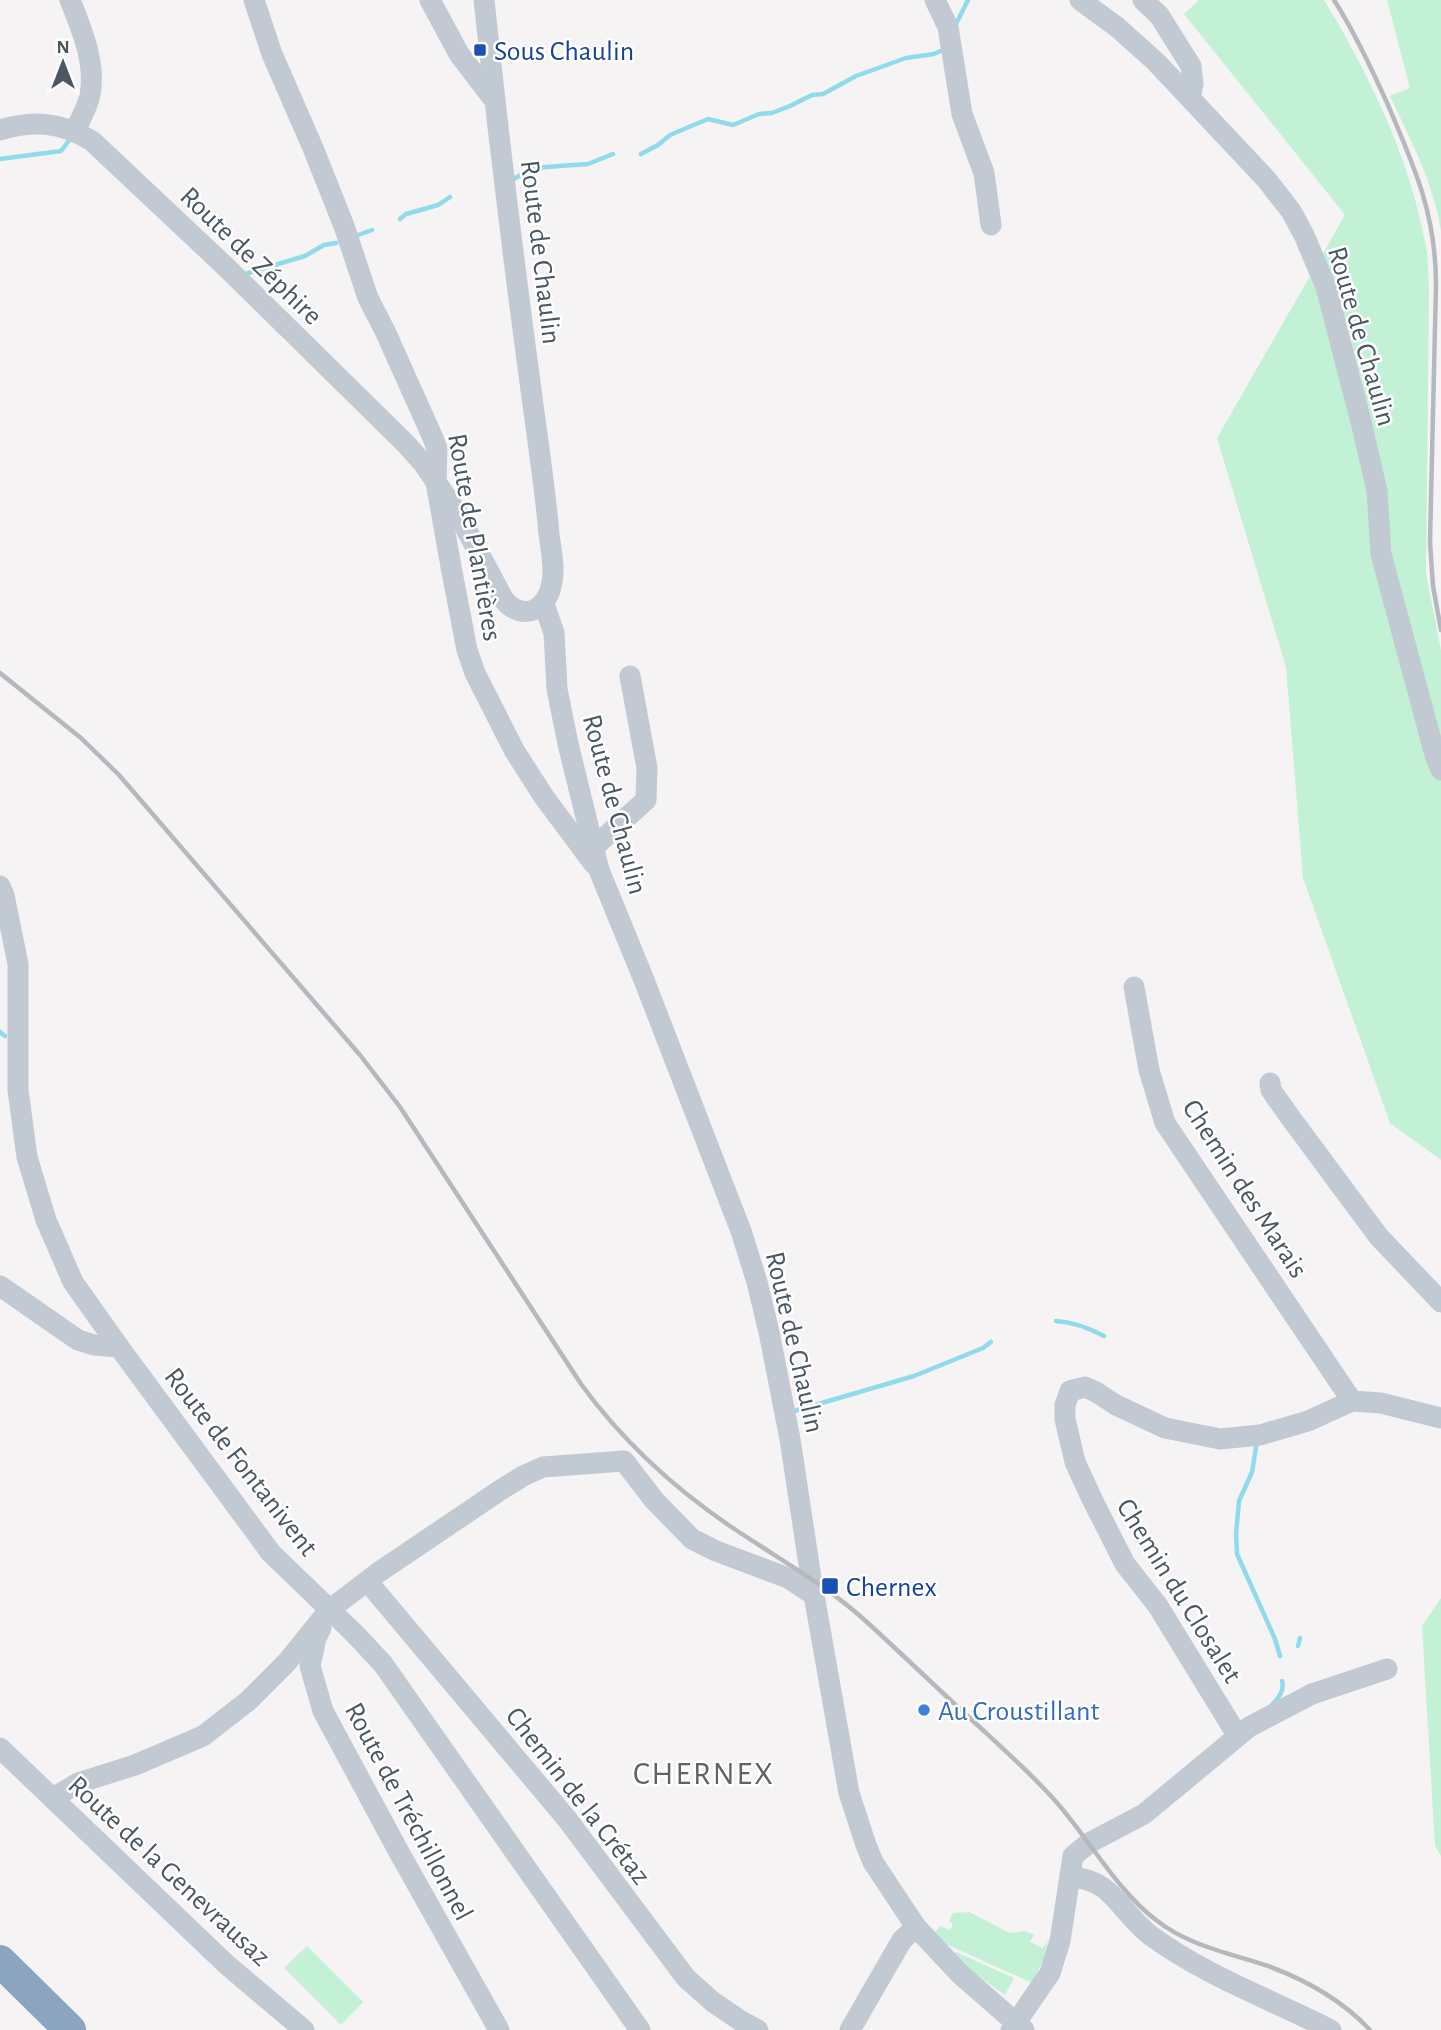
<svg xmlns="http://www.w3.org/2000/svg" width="1441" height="2030" font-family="'Alegreya Sans',sans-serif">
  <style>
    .green { fill: #c3f1d5 }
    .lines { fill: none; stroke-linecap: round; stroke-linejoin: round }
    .stream { stroke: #90daee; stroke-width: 4.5 }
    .minor { stroke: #c1cad2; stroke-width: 21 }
    .highway { stroke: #8ba5c1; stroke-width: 32 }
    .rail { stroke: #b5b8bd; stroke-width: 4.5 }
    .transit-dot { fill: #1a4fb4; stroke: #fff; stroke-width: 2.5 }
    .shop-dot { fill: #3f7fe0; stroke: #fff; stroke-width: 2.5 }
    .labels { text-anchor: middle; stroke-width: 5; stroke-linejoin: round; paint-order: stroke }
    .transit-label { font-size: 28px; fill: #164399; stroke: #fff; text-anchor: start }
    .street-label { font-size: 28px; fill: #4a5661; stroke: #fff }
    .shop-label { font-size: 28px; fill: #366cbe; stroke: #fff; text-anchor: start }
    .quarter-label { font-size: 32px; letter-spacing: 2px; fill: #5f6368; stroke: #fff }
  </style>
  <rect width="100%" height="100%" fill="#f5f3f3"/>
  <g class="green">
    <path d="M1199,0H1324C1369,74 1409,156 1425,242C1429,258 1428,275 1429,291L1426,574L1441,650V1160L1390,1123L1303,878L1286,667L1217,438L1345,215L1184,14Z"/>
    <path d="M1387,0H1441V231C1434,183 1410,139 1390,96L1410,88Z"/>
    <path d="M1441,1598V1856L1435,1846L1422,1626Z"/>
    <path d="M969,1912L1010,1933L1025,1931L1034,1935L1030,1942L1043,1948L1048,1939L1044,1958L1032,1983L946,1944L934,1934L940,1926L950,1930L953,1924L949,1921L953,1913Z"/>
    <path d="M307,1946L363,2002L341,2025L284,1968Z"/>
    <path d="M956,1952L1014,1978L1005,1995L953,1958Z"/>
  </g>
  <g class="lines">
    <g class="stream">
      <path d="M956,24L968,0"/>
      <path d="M641,154L658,145L670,135L708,119L733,125L759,114L772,113L790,106L812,95L823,94L856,76L906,58L934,54L945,49"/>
      <path d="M0,159L61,151L70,139"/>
      <path d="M514,179L532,168L588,164L613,154"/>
      <path d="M400,219L406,214L438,205L450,197"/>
      <path d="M358,235L372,230"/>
      <path d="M248,273L305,256L324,245L336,243"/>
      <path d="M0,1032L5,1036"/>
      <path d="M1056,1321C1074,1322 1089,1328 1104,1336"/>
      <path d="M791,1412L914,1376L983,1348L991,1342"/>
      <path d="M1257,1441L1252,1472L1239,1501L1236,1534L1237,1554L1275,1639L1280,1656"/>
      <path d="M1298,1646L1300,1638"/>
      <path d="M1272,1705C1278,1699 1285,1690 1282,1681"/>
    </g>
    <g class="minor">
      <path d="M70,0C82,30 96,63 90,95C87,108 80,120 75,131"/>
      <path d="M254,0L272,54L313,148L344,226L368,298L385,331L433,438L437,449L436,482L452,572L467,650L475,673L514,750L544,797L594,864"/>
      <path d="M430,0L459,54L495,101"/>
      <path d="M935,0L948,27L962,114L984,173L991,225"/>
      <path d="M1080,0L1117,27L1156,62L1266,179L1291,211L1304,235L1326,287L1361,422L1377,491L1381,554L1435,755L1441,770"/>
      <path d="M1143,0L1159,15L1191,66L1193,84L1190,98"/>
      <path d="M0,130C35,120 61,122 92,141L226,267L405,443L423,463L458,514L504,600C524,623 548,609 552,582C555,567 551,550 549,534C545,488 538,443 532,397C514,265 498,133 484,0"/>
      <path d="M544,604L554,633L557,689L568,744L599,870L644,980L741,1231L757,1282L769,1332L790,1439L811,1578L849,1793L866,1845L873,1862L916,1927L960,1974L1024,2030"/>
      <path d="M594,847L646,800L647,768L630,676"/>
      <path d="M0,886L4,895L18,964V1090L27,1157L46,1220L73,1282L119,1347L271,1553L355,1634L383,1664L640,2030"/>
      <path d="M1134,987L1149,1070L1165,1123L1352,1401"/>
      <path d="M1270,1083L1271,1090L1290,1117L1379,1237L1441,1302"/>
      <path d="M0,1286L78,1340L94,1345L119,1347"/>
      <path d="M368,1582L567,1819L686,1978L713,2002L741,2021L758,2030"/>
      <path d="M321,1628L316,1638L310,1666L323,1711L400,1854L499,2030"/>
      <path d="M1237,1735L1158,1606L1125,1564L1092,1499L1075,1462L1065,1419V1405L1070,1391L1085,1387L1096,1392L1116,1405L1165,1428L1220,1439L1260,1435L1308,1421L1352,1401L1381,1403L1441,1418"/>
      <path d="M0,1748L226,1964L304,2030"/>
      <path d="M53,1798L78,1783L135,1765L203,1736L248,1701L287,1662L329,1610L379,1572L502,1489L523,1476L543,1467L624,1461L654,1500L692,1539L716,1551L788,1578L814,1595"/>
      <path d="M1070,1877C1113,1879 1119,1911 1150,1935C1202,1974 1272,2000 1331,2030"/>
      <path d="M850,2030L902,1940L916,1927"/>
      <path d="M1011,2030L1050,1973L1060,1941L1073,1856L1089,1843L1144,1814L1249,1727L1312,1694L1387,1669"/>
    </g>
    <path class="highway" d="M0,1961L70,2030"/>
    <g class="rail">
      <path d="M1334,0C1355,33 1372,70 1388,105C1415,168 1436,215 1436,285L1430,542L1433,586L1441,630"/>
      <path d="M0,673L81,738L119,775L360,1055L400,1107L581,1384C621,1439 674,1488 730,1526C777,1558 827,1585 869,1624C904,1656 938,1689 973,1721C999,1745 1026,1769 1050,1795C1086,1833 1114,1888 1156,1920C1189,1946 1229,1953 1268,1966C1306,1980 1342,2000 1370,2030"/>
    </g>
  </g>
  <g class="transit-dot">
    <rect x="473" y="43" width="14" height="14" rx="3.5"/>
    <rect x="821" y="1577" width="18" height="18" rx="3.5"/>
  </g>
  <circle class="shop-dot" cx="924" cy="1710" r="7"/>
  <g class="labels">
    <g class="transit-label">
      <text x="494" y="60">Sous Chaulin</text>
      <text x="846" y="1596">Chernex</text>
    </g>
    <g class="street-label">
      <text transform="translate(542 252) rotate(83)" y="10">Route de Chaulin</text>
      <text transform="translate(252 255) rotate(44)" y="10">Route de Zéphire</text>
      <text transform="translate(1363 336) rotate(74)" y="10">Route de Chaulin</text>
      <text transform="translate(476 537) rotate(80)" y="10">Route de Plantières</text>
      <text transform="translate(616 804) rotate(75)" y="10">Route de Chaulin</text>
      <text transform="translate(1246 1188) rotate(57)" y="10">Chemin des Marais</text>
      <text transform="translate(796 1342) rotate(77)" y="10">Route de Chaulin</text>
      <text transform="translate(242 1461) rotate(52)" y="10">Route de Fontanivent</text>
      <text transform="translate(1180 1590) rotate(58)" y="10">Chemin du Closalet</text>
      <text transform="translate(579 1795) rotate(52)" y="10">Chemin de la Crétaz</text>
      <text transform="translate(410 1811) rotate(62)" y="10">Route de Tréchillonnel</text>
      <text transform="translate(170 1870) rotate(43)" y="10">Route de la Genevrausaz</text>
    </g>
    <g class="shop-label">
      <text x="938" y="1720">Au Croustillant</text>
    </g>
    <g class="quarter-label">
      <text x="704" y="1784">CHERNEX</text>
    </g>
  </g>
  <g transform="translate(63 63)" stroke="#ffffff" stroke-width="5" paint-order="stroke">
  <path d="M0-5L12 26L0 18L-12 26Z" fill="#4a5661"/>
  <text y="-10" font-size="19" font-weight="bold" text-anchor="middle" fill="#4a5661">N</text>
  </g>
</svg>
